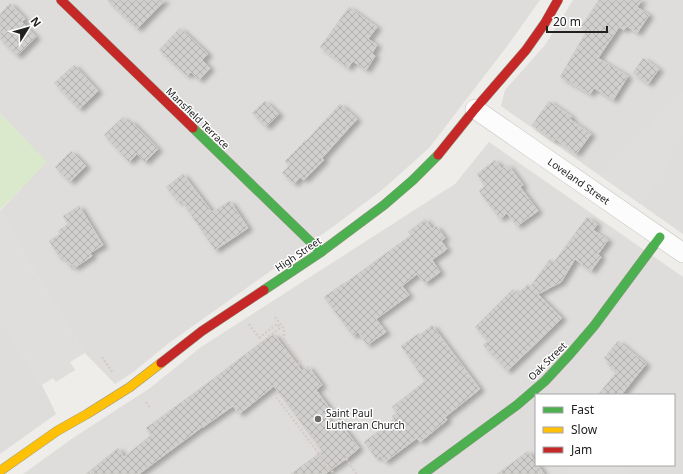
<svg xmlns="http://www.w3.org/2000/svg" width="683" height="474" font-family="'Noto Sans',sans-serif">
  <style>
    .residential { fill: #dedddb; fill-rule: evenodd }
    .grass { fill: #dae9cb }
    .parking { fill: #dfdedd }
    .building { fill: url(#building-cross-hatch); stroke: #d1cfcb; filter: url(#shadow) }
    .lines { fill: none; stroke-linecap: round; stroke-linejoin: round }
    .street-casing { stroke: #c4c4c2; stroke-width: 20 }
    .fast-casing { stroke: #959883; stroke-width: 10 }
    .slow-casing { stroke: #959883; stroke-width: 10 }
    .jam-casing { stroke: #959883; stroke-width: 10 }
    .path { stroke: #d7cbc9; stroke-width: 2.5; stroke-dasharray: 2 2; stroke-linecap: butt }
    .street { stroke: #fcfcfc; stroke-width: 19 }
    .fast { stroke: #4caf50; stroke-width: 9 }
    .slow { stroke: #ffc107; stroke-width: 9 }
    .jam { stroke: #c62828; stroke-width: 9 }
    .poi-dot { fill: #696867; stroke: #fff; stroke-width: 1.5 }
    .labels { text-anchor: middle; stroke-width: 3; stroke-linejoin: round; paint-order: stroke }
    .street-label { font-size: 10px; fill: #212121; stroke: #fff }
    .poi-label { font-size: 10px; fill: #212121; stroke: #fff; text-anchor: start }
  </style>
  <defs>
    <pattern id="building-cross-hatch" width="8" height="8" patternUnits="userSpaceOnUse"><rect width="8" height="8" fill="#d1cfcd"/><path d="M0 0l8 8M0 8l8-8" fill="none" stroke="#b3b1b0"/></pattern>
    <filter id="shadow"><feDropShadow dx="4.5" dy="2.5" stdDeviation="2" flood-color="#0004"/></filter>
  </defs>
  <rect width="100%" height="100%" fill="#eeedea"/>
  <g class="residential">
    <path d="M0,0H540L508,45L429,148L382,190L334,226L169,343L132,373L115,384L85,353L42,284L0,211L46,162L0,113Z"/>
    <path d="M573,0H683V234L501,106L505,90L545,45Z"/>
    <path d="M489,142L683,277V474H23L73,438L150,388L201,347L455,184ZM536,395H674V465H536Z"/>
    <path d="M0,318L42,385L56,414L0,454Z"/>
  </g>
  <path class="grass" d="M0,113L47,162L0,210Z"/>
  <g class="parking">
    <path d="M683,91V137L671,150L670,166L640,204L601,176Z"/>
    <path d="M0,211L42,284L85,353L70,362L75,370L56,382L53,378L42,385L0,318Z"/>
    <path d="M559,465H621L632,474H567Z"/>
  </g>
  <g class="building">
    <path d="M107,0H165L137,29Z"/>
    <path d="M599,0H642L637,7L649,15L637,33L627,26L624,30L619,27L598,58L628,76L613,100L594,88L590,94L560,77L586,32L580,28Z"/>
    <path d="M10,3L25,19L22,22L36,37L17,56L0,39V14Z"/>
    <path d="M349,7L377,27L368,39L377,45L372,53L375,56L366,70L353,61L348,68L320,47Z"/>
    <path d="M180,28L208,54L202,60L210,68L199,80L191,72L187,76L159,50Z"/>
    <path d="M643,58L659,69L648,84L633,73Z"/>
    <path d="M74,65L98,91L79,109L54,83Z"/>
    <path d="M265,101L279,114L266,127L252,113Z"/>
    <path d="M549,101L572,117L570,119L591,134L576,154L556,139L554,141L532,125Z"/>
    <path d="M340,104L357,119L322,158L324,160L304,180L300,177L294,184L282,173L289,166L285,161L303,143L305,140L306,141Z"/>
    <path d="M123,117L129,123L131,121L158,149L145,162L137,154L129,162L104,135Z"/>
    <path d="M71,151L86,166L70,182L55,167Z"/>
    <path d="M495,160L502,169L508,165L523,185L520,187L538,211L517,226L507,213L500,219L479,191L485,186L477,174Z"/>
    <path d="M183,174L212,212L230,201L248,228L215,250L181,200L178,202L166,187Z"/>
    <path d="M79,206L103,245L90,253L92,256L74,268L72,264L69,266L62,256L60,258L49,241L60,234L58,231L68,224L63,216Z"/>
    <path d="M587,217L597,224L593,230L608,240L598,254L601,257L591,271L575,259L561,282L538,294L562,318L526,353L507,371L483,345L488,341L475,327L513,289L518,294L528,284L530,287L550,259L554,262Z"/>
    <path d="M425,219L432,229L436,226L445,238L441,241L447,249L432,260L440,272L425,283L417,274L402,286L409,295L376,319L386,332L367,345L358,332L353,336L324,297L344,283V284L411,235L408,232Z"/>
    <path d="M432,325L480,389L445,417L447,420L420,442L417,438L385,462L380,456L376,458L364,442L394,419L392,416L397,413L392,407L425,381L401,346L419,333L420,335Z"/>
    <path d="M274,334L302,371L308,366L322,385L316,390L359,448L346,459L325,474H291L322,451L274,386L239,414L233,406L203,427H202L139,474H86L118,448L124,457L151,435L146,428L209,382L268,337V338Z"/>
    <path d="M618,341L646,364L621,395H598L617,371L607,364L609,362L604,358Z"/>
    <path d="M528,451L536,463V465H538L544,474H497Z"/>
  </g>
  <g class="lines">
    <defs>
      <path id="street" d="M475,109L683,253"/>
      <g id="fast">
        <path d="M193,128L321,252"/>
        <path d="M264,290L321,252L384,205L413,180L438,155"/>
        <path d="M423,474L517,405L545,381L570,354L594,326L660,237"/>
      </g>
      <path id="slow" d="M0,471L57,431L87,414L130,387L161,363"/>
      <g id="jam">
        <path d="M61,0L193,128"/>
        <path d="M438,155L475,109L526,50L545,23L558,0"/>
        <path d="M161,363L202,331L264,290"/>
      </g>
    </defs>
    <use href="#street" class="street-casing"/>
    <use href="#fast" class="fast-casing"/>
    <use href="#slow" class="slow-casing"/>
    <use href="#jam" class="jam-casing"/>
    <g class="path">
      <path d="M275,317L284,329V340L301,362L297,365"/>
      <path d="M249,324L259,338"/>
      <path d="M259,338L277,324L280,328L268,337"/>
      <path d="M102,357L113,373"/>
      <path d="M274,394L334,474"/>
      <path d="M146,402L150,408"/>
      <path d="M346,459L357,474"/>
    </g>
    <use href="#street" class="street"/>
    <use href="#fast" class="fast"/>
    <use href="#slow" class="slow"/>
    <use href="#jam" class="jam"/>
  </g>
  <circle class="poi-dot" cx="318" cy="419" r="4"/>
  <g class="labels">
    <g class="street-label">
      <text transform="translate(198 118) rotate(44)" y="4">Mansfield Terrace</text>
      <text transform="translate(579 181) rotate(35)" y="4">Loveland Street</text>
      <text transform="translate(298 254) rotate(-34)" y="4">High Street</text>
      <text transform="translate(547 361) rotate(-45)" y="4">Oak Street</text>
    </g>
    <g class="poi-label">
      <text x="326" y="417">Saint Paul<tspan x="326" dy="12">Lutheran Church</tspan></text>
    </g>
  </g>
  <rect x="535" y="394" width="140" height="72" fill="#ffffff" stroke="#a6a6a6"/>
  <rect x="543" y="407" width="20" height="6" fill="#4caf50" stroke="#a6a6a6"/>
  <text x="571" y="414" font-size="12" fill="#212121">Fast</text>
  <rect x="543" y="427" width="20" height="6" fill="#ffc107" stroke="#a6a6a6"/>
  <text x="571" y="434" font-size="12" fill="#212121">Slow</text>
  <rect x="543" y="447" width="20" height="6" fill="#c62828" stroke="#a6a6a6"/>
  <text x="571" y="454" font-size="12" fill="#212121">Jam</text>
  <g transform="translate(28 28) rotate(53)" stroke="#ffffff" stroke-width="3" paint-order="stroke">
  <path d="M0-3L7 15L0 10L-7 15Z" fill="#212121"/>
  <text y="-6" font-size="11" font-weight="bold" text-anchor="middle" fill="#212121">N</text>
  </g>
  <path d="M547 26v6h60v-6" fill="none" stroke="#212121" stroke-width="2"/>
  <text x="553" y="26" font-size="12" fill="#212121" stroke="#ffffff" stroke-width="3" paint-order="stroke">20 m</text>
</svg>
